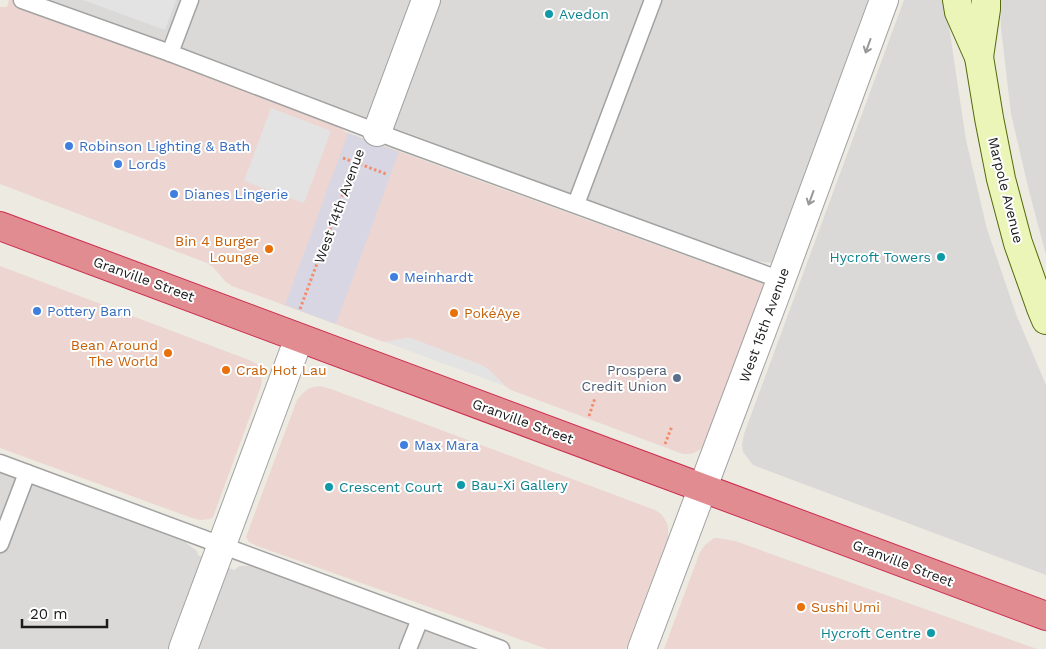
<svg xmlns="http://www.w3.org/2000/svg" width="1046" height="649" font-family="'Work Sans',sans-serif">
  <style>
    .residential { fill: #dad9d8 }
    .commercial { fill: #edd6d1 }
    .parking { fill: #e3e3e3 }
    .plaza { fill: #d8d6e2 }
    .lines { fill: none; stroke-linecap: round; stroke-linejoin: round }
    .lane-casing { stroke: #a2a2a2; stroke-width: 19 }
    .street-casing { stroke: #a2a2a2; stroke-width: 30 }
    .secondary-casing { stroke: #546b0a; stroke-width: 30 }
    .highway-casing { stroke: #cc2d4f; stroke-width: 30 }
    .path { stroke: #f28c6d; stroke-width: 3; stroke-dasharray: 2.5 2.5; stroke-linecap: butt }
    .lane { stroke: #fff; stroke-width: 16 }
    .street { stroke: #fff; stroke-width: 28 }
    .secondary { stroke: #eaf5b7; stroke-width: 28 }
    .highway { stroke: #e18c91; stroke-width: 28 }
    .oneway { stroke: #989898 }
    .culture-dot { fill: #0f9aa8; stroke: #fff; stroke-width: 2 }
    .shop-dot { fill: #3f7fe0; stroke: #fff; stroke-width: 2 }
    .food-dot { fill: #e8710a; stroke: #fff; stroke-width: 2 }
    .service-dot { fill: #5c6f8a; stroke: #fff; stroke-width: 2 }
    .labels { text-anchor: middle; stroke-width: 4; stroke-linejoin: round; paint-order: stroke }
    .culture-label { font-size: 14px; fill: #0d838f; stroke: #fff; text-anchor: start }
    .shop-label { font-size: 14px; fill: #366cbe; stroke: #fff; text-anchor: start }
    .street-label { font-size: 14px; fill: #1b1b1b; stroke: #fff }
    .food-label { font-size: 14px; fill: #c56008; stroke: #fff; text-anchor: start }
    .service-label { font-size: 14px; fill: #4e5e75; stroke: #fff; text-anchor: end }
  </style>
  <rect width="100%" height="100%" fill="#eceae1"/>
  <g class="residential">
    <path d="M22,0H868L772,263L754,261L349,111L346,120Z"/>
    <path d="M904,0H945L966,140L987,229L1016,314L1046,385V575L753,465L743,452L742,445L744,434Z"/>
    <path d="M1000,0H1046V255L1029,191L1011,114L1001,28Z"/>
    <path d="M0,472L185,542L197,551L198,555L234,570L239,566H249L475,649H0Z"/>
  </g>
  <g class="commercial">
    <path d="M9,0H22L346,120L343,131L766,285L702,448L696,452L691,454H683L511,390L505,386L488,369L481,365L413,339L407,338L385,342L381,341L232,286L226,282L213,267L207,263L0,184V7H7Z"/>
    <path d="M0,266L249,360L257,364L261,370L262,377L261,386L213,517L210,519L200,520L192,518L0,448Z"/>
    <path d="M320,386L331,389L655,510L661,514L666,521L668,526V538L626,649H547L257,546L249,542L246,537L297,400L303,393L308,389L314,387Z"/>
    <path d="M714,538H718L735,541L1037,649H664L700,552L705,545Z"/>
  </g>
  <g class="parking">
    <path d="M83,0H176L165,30Z"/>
    <path d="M271,108L331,131L304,203L244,181Z"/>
    <path d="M407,338L413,339L481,365L488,369L505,386L385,342Z"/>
  </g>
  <path class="plaza" d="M348,133L399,152L336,324L285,305Z"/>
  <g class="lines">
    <defs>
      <g id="lane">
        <path d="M22,0L170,53L398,140L781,280"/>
        <path d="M170,53L190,0"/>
        <path d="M576,204L653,0"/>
        <path d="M0,463L501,649"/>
        <path d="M0,544L27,473"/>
        <path d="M408,649L420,619"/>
      </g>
      <g id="street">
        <path d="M377,132L426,0"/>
        <path d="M183,649L299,338"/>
        <path d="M642,649L781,280L884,0"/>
      </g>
      <g id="secondary">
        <path d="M957,0L959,12L979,57L989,118L1001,179L1018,243L1041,308L1046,320"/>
        <path d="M979,57L986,9V0"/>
      </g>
      <path id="highway" d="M0,226L1046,616"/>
    </defs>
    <use href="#lane" class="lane-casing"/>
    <use href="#street" class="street-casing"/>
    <use href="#secondary" class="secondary-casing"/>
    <use href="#highway" class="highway-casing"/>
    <g class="path">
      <path d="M343,158L351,161"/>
      <path d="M360,164L386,174"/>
      <path d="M300,309L359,151"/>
      <path d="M589,416L595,398"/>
      <path d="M665,444L672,426"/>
    </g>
    <use href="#lane" class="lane"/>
    <use href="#street" class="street"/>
    <use href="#secondary" class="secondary"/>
    <use href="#highway" class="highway"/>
  </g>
  <defs><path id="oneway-shaft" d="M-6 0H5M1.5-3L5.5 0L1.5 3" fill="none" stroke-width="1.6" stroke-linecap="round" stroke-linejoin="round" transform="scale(1.25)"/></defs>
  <g class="oneway">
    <use href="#oneway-shaft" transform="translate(868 46) rotate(110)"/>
    <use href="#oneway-shaft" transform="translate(811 198) rotate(110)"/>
  </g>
  <g class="culture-dot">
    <circle cx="549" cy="14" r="5"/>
    <circle cx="941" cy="257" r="5"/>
    <circle cx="461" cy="485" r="5"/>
    <circle cx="329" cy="487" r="5"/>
    <circle cx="931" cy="633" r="5"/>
  </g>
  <g class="shop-dot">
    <circle cx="69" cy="146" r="5"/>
    <circle cx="118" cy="164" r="5"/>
    <circle cx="174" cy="194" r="5"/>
    <circle cx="394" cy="277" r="5"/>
    <circle cx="37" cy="311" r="5"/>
    <circle cx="404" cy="445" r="5"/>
  </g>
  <g class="food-dot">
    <circle cx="269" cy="249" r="5"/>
    <circle cx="454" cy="313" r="5"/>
    <circle cx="168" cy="353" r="5"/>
    <circle cx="226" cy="370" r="5"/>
    <circle cx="801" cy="607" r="5"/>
  </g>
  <circle class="service-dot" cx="677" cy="378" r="5"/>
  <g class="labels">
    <g class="culture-label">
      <text x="559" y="19">Avedon</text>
      <text x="931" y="262" text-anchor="end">Hycroft Towers</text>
      <text x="471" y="490">Bau-Xi Gallery</text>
      <text x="339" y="492">Crescent Court</text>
      <text x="921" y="638" text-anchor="end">Hycroft Centre</text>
    </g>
    <g class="shop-label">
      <text x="79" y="151">Robinson Lighting &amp; Bath</text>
      <text x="128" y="169">Lords</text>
      <text x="184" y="199">Dianes Lingerie</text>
      <text x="404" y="282">Meinhardt</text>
      <text x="47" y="316">Pottery Barn</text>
      <text x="414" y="450">Max Mara</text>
    </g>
    <g class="street-label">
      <text transform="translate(1006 190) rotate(76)" y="5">Marpole Avenue</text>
      <text transform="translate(339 206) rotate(-70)" y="5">West 14th Avenue</text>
      <text transform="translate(144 279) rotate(20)" y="5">Granville Street</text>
      <text transform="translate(764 325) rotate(-70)" y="5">West 15th Avenue</text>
      <text transform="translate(523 421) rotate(20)" y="5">Granville Street</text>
      <text transform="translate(903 563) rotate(21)" y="5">Granville Street</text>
    </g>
    <g class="food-label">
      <text x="259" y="246" text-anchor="end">Bin 4 Burger<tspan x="259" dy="16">Lounge</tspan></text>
      <text x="464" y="318">PokéAye</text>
      <text x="158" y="350" text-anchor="end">Bean Around<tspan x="158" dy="16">The World</tspan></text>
      <text x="236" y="375">Crab Hot Lau</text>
      <text x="811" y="612">Sushi Umi</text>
    </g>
    <g class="service-label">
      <text x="667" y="375">Prospera<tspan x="667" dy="16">Credit Union</tspan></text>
    </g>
  </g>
  <path d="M22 619v8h85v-8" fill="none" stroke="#1b1b1b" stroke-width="2.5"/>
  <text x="30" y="619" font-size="15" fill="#1b1b1b" stroke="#ffffff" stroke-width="4" paint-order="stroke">20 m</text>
</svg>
